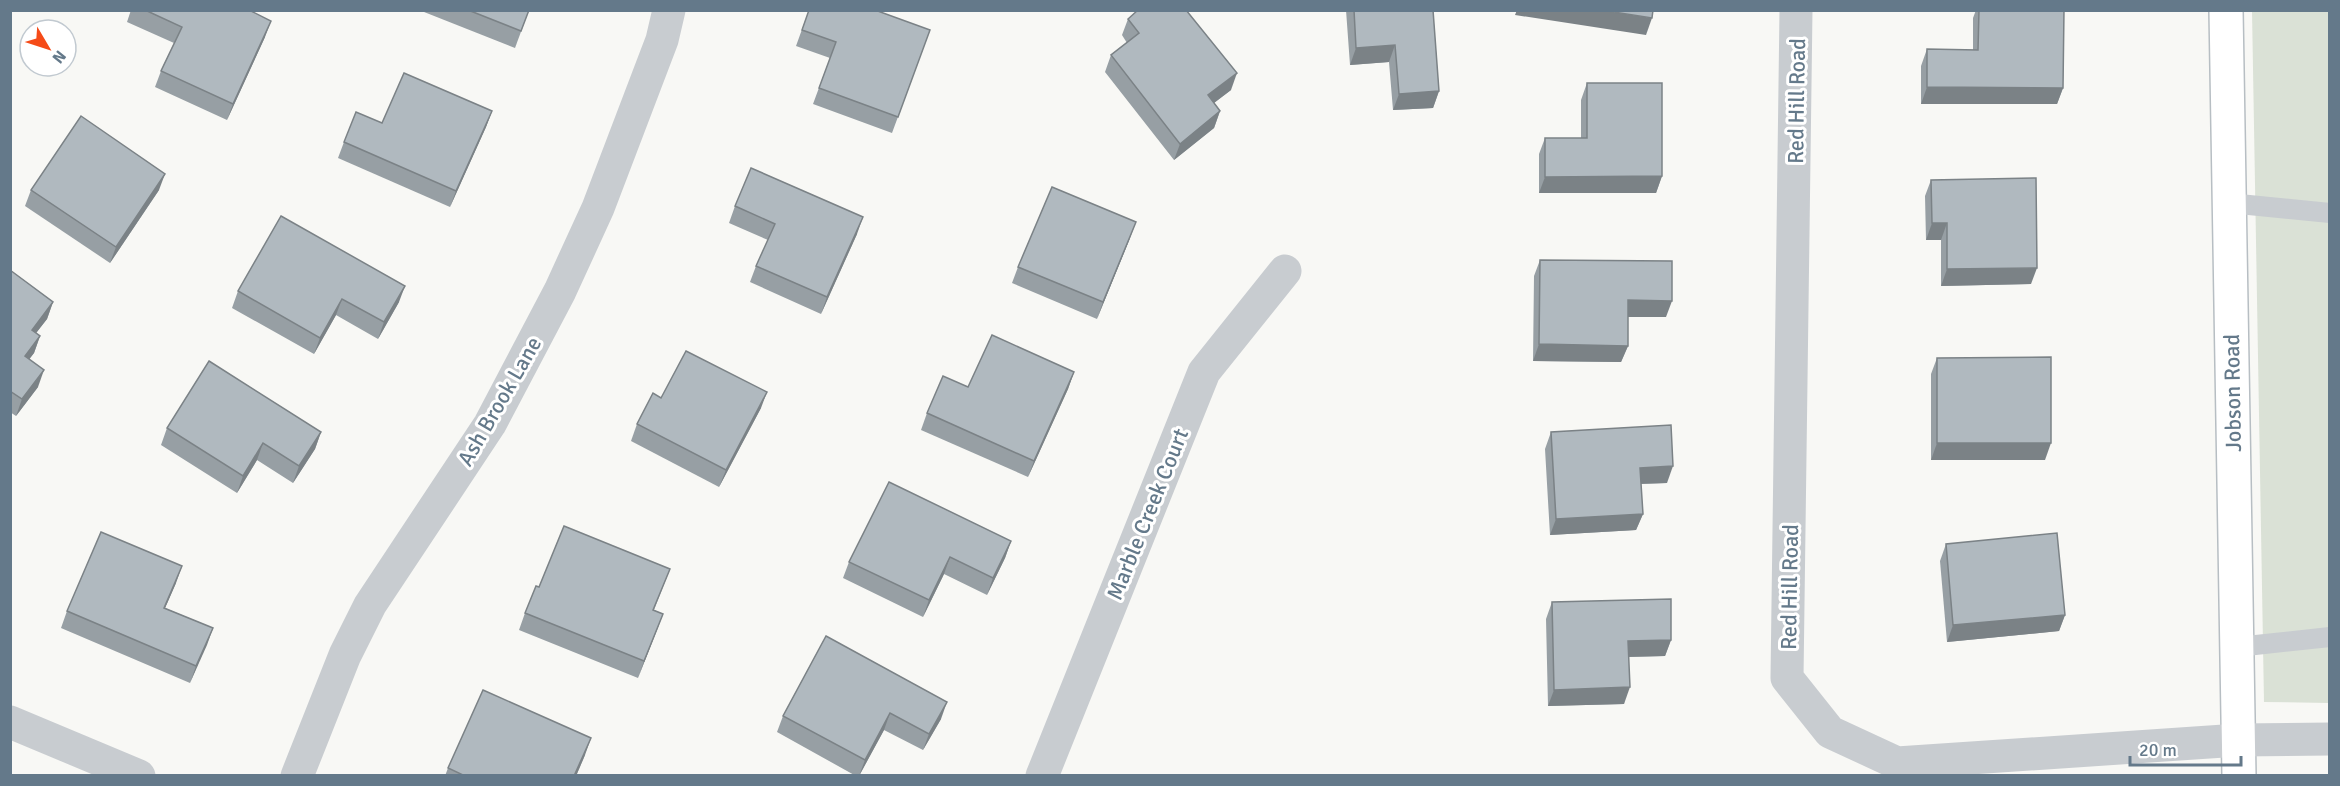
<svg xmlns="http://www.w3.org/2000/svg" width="2340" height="786" font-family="Signika,sans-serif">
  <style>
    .green { fill: #dae1d6 }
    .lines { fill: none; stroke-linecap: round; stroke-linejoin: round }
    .secondary-casing { stroke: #b7bec3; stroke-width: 36 }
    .lane { stroke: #c8ccd0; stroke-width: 20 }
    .street { stroke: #c8ccd0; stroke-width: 33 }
    .secondary { stroke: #fff; stroke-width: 33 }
    .wall { fill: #979fa4 }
    .shaded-wall { fill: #7b8286 }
    .building { fill: #b0b9bf; stroke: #7b8286; stroke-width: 1.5 }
    .labels { text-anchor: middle; stroke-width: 6; stroke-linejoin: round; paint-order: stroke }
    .street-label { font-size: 22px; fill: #64798a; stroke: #fff }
  </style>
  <rect width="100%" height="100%" fill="#f8f8f5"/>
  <path class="green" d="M2252,11H2329V703L2264,702Z"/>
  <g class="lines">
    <defs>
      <path id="secondary" d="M2226,10L2239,776"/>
    </defs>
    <use href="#secondary" class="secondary-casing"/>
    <g class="lane">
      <path d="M2229,203L2330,213"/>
      <path d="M2237,647L2330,637"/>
    </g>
    <g class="street">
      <path d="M1796,10L1787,678L1830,732L1897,763L2239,740L2330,739"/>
      <path d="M10,722L139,776"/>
      <path d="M297,776L345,655L370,605L490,424L560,291L598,208L662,40L669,10"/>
      <path d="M1042,776L1204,372L1285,271"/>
    </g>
    <use href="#secondary" class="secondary"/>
  </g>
  <g class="wall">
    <path d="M131,10H249L265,37L227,120L155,87L161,71L174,43L127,22Z"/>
    <path d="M419,10H529L515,48Z"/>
    <path d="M809,10L930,30L892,133L813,104L830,58L796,46Z"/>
    <path d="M1346,10H1433L1439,91L1433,108L1393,110L1389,62L1350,65Z"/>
    <path d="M1976,10H2064L2063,88L2057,104H1921V66L1927,49L1973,50V18Z"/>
    <path d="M1128,19L1231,90L1214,103L1220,111L1214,128L1174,160L1105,72L1111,55L1127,43L1122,35Z"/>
    <path d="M1587,83L1662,176L1656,193H1539V154L1545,138H1581V100Z"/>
    <path d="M492,111L486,127L450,207L338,158L344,142L382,123Z"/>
    <path d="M1931,180L2031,284L1941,286V240H1926L1925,196Z"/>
    <path d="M31,190H159L110,263L25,206Z"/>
    <path d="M735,206L857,234L821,314L750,282L756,266L768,240L729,223Z"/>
    <path d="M1130,238L1097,319L1012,283L1018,267Z"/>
    <path d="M1540,260L1666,317H1628V346L1621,362L1533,361L1534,276Z"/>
    <path d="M10,270L53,302L47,319L36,333L40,336L34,353L29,359L38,387L16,416L10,412Z"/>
    <path d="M238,291L399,302L378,339L336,315L314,354L232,308Z"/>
    <path d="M1937,358L2045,460H1931V374Z"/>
    <path d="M1074,372L1068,389L1028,477L921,430L927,413Z"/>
    <path d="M661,398L761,408L719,487L631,441L637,424Z"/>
    <path d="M167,428L321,432L315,449L293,483L257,460L237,493L161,445Z"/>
    <path d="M1551,432L1667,483L1641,484L1643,514L1636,530L1550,535L1545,449Z"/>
    <path d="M1011,541L1005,558L987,595L944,574L923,617L843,578L849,562Z"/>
    <path d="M1946,544L2065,615L2059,631L1947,642L1940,561Z"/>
    <path d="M670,569L654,610L663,614L638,678L519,630L525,613L539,587Z"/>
    <path d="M176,583L165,608L213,628L190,683L61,628L67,611Z"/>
    <path d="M1552,602L1671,640L1665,656L1629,657L1624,704L1548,706L1546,619Z"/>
    <path d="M826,636L941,719L923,750L884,730L859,776H856L777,732L783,716Z"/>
    <path d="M585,755L576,776H445L448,768Z"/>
  </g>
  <g class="shaded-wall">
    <path d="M1517,10H1601L1652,18L1646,35L1515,15Z"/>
    <path d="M271,21L265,37L227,120L233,104Z"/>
    <path d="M1395,45L1389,62L1350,65L1356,48Z"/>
    <path d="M1237,73L1231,90L1202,112L1208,95Z"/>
    <path d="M1927,87L2063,88L2057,104H1921Z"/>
    <path d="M1439,91L1433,108L1393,110L1399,94Z"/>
    <path d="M492,111L486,127L450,207L456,191Z"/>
    <path d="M1220,111L1214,128L1174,160L1180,144Z"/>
    <path d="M165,174L159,190L110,263L116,247Z"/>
    <path d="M1662,176L1656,193H1539L1545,177Z"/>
    <path d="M863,217L857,234L821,314L827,297Z"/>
    <path d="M1136,222L1130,238L1097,319L1103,302Z"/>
    <path d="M1932,223H1947L1941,240H1926Z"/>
    <path d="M2037,268L2031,284L1941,286L1947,269Z"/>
    <path d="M405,286L399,302L378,339L384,322Z"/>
    <path d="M342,299L336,315L314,354L320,338Z"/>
    <path d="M1628,300L1672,301L1666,317H1622Z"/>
    <path d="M53,302L47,319L26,346L32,330Z"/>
    <path d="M40,336L34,353L19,373L25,356Z"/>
    <path d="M1539,344L1628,346L1621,362L1533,361Z"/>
    <path d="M44,370L38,387L16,416L22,399Z"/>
    <path d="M1074,372L1068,389L1028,477L1034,461Z"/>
    <path d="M767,392L761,408L719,487L726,470Z"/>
    <path d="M321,432L315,449L293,483L299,466Z"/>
    <path d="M263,443L257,460L237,493L243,476Z"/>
    <path d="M1937,443H2051L2045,460H1931Z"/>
    <path d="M1673,466L1667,483L1634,484L1640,468Z"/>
    <path d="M1643,514L1636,530L1550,535L1556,519Z"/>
    <path d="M1011,541L1005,558L987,595L993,578Z"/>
    <path d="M950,557L944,574L923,617L929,600Z"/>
    <path d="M182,566L176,583L158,624L164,608Z"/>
    <path d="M663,614L657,630L638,678L644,661Z"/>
    <path d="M2065,615L2059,631L1947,642L1953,625Z"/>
    <path d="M213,628L207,645L190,683L196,666Z"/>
    <path d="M1671,640L1665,656L1622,657L1628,641Z"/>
    <path d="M1630,687L1624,704L1548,706L1554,690Z"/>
    <path d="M947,702L941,719L923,750L929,734Z"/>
    <path d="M890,713L884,730L859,776L865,760Z"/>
    <path d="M591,738L585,755L576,776H574Z"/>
  </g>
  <g class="building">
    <path d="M145,10H249L271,21L233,104L161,71L182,27Z"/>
    <path d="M468,10H529L521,31Z"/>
    <path d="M809,10H875L930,30L898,117L819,88L836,42L802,30Z"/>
    <path d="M1138,10H1186L1237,73L1208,95L1220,111L1180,144L1111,55L1139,33L1128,19Z"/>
    <path d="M1354,10H1433L1439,91L1399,94L1395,45L1356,48Z"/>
    <path d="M1601,10H1653L1652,18Z"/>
    <path d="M1979,10H2064L2063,88L1927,87V49L1978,50Z"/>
    <path d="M404,73L492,111L456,191L344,142L356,112L382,123Z"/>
    <path d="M1587,83H1662V176L1545,177V138H1587Z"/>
    <path d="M81,116L165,174L116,247L31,190Z"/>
    <path d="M751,168L863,217L827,297L756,266L775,224L735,206Z"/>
    <path d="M2036,178L2037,268L1947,269V223H1932L1931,180Z"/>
    <path d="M1052,187L1136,222L1103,302L1018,267Z"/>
    <path d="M281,216L405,286L384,322L342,299L320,338L238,291Z"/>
    <path d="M1540,260L1672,261V301L1628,300V346L1539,344Z"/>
    <path d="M10,270L53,302L32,330L40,336L25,356L44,370L22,399L10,391Z"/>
    <path d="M992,335L1074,372L1034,461L927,413L943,376L968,387Z"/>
    <path d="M686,351L767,392L726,470L637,424L653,393L661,398Z"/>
    <path d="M2051,357V443H1937V358Z"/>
    <path d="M209,361L321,432L299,466L263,443L243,476L167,428Z"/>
    <path d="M1671,425L1673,466L1640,468L1643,514L1556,519L1551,432Z"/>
    <path d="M889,482L1011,541L993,578L950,557L929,600L849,562Z"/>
    <path d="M564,526L670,569L653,610L663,614L644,661L525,613L536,586L539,587Z"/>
    <path d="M101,532L182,566L164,608L213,628L196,666L67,611Z"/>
    <path d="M2057,533L2065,615L1953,625L1946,544Z"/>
    <path d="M1671,599V640L1628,641L1630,687L1554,690L1552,602Z"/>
    <path d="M826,636L947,702L929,734L890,713L865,760L783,716Z"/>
    <path d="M483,690L591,738L574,776H465L448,768Z"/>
  </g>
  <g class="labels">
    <g class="street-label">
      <text transform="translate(1796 101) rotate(-89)" y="8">Red Hill Road</text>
      <text transform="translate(2232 393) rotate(-91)" y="8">Jobson Road</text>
      <text transform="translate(499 401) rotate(-60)" y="8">Ash Brook Lane</text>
      <text transform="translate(1147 514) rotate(-68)" y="8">Marble Creek Court</text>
      <text transform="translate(1789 587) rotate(-89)" y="8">Red Hill Road</text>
    </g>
  </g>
  <rect width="2340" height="786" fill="none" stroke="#64798a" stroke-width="24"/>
  <g transform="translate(48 48) rotate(129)"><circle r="28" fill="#ffffff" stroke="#c1c9d0" stroke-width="1.5"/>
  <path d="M0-4.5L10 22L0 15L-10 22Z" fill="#f54b18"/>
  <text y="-9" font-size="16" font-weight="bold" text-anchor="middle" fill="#64798a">N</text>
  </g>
  <path d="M2130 756v9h111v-9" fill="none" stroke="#64798a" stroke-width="3"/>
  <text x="2139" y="756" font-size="18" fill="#64798a" stroke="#ffffff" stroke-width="4.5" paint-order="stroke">20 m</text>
</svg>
